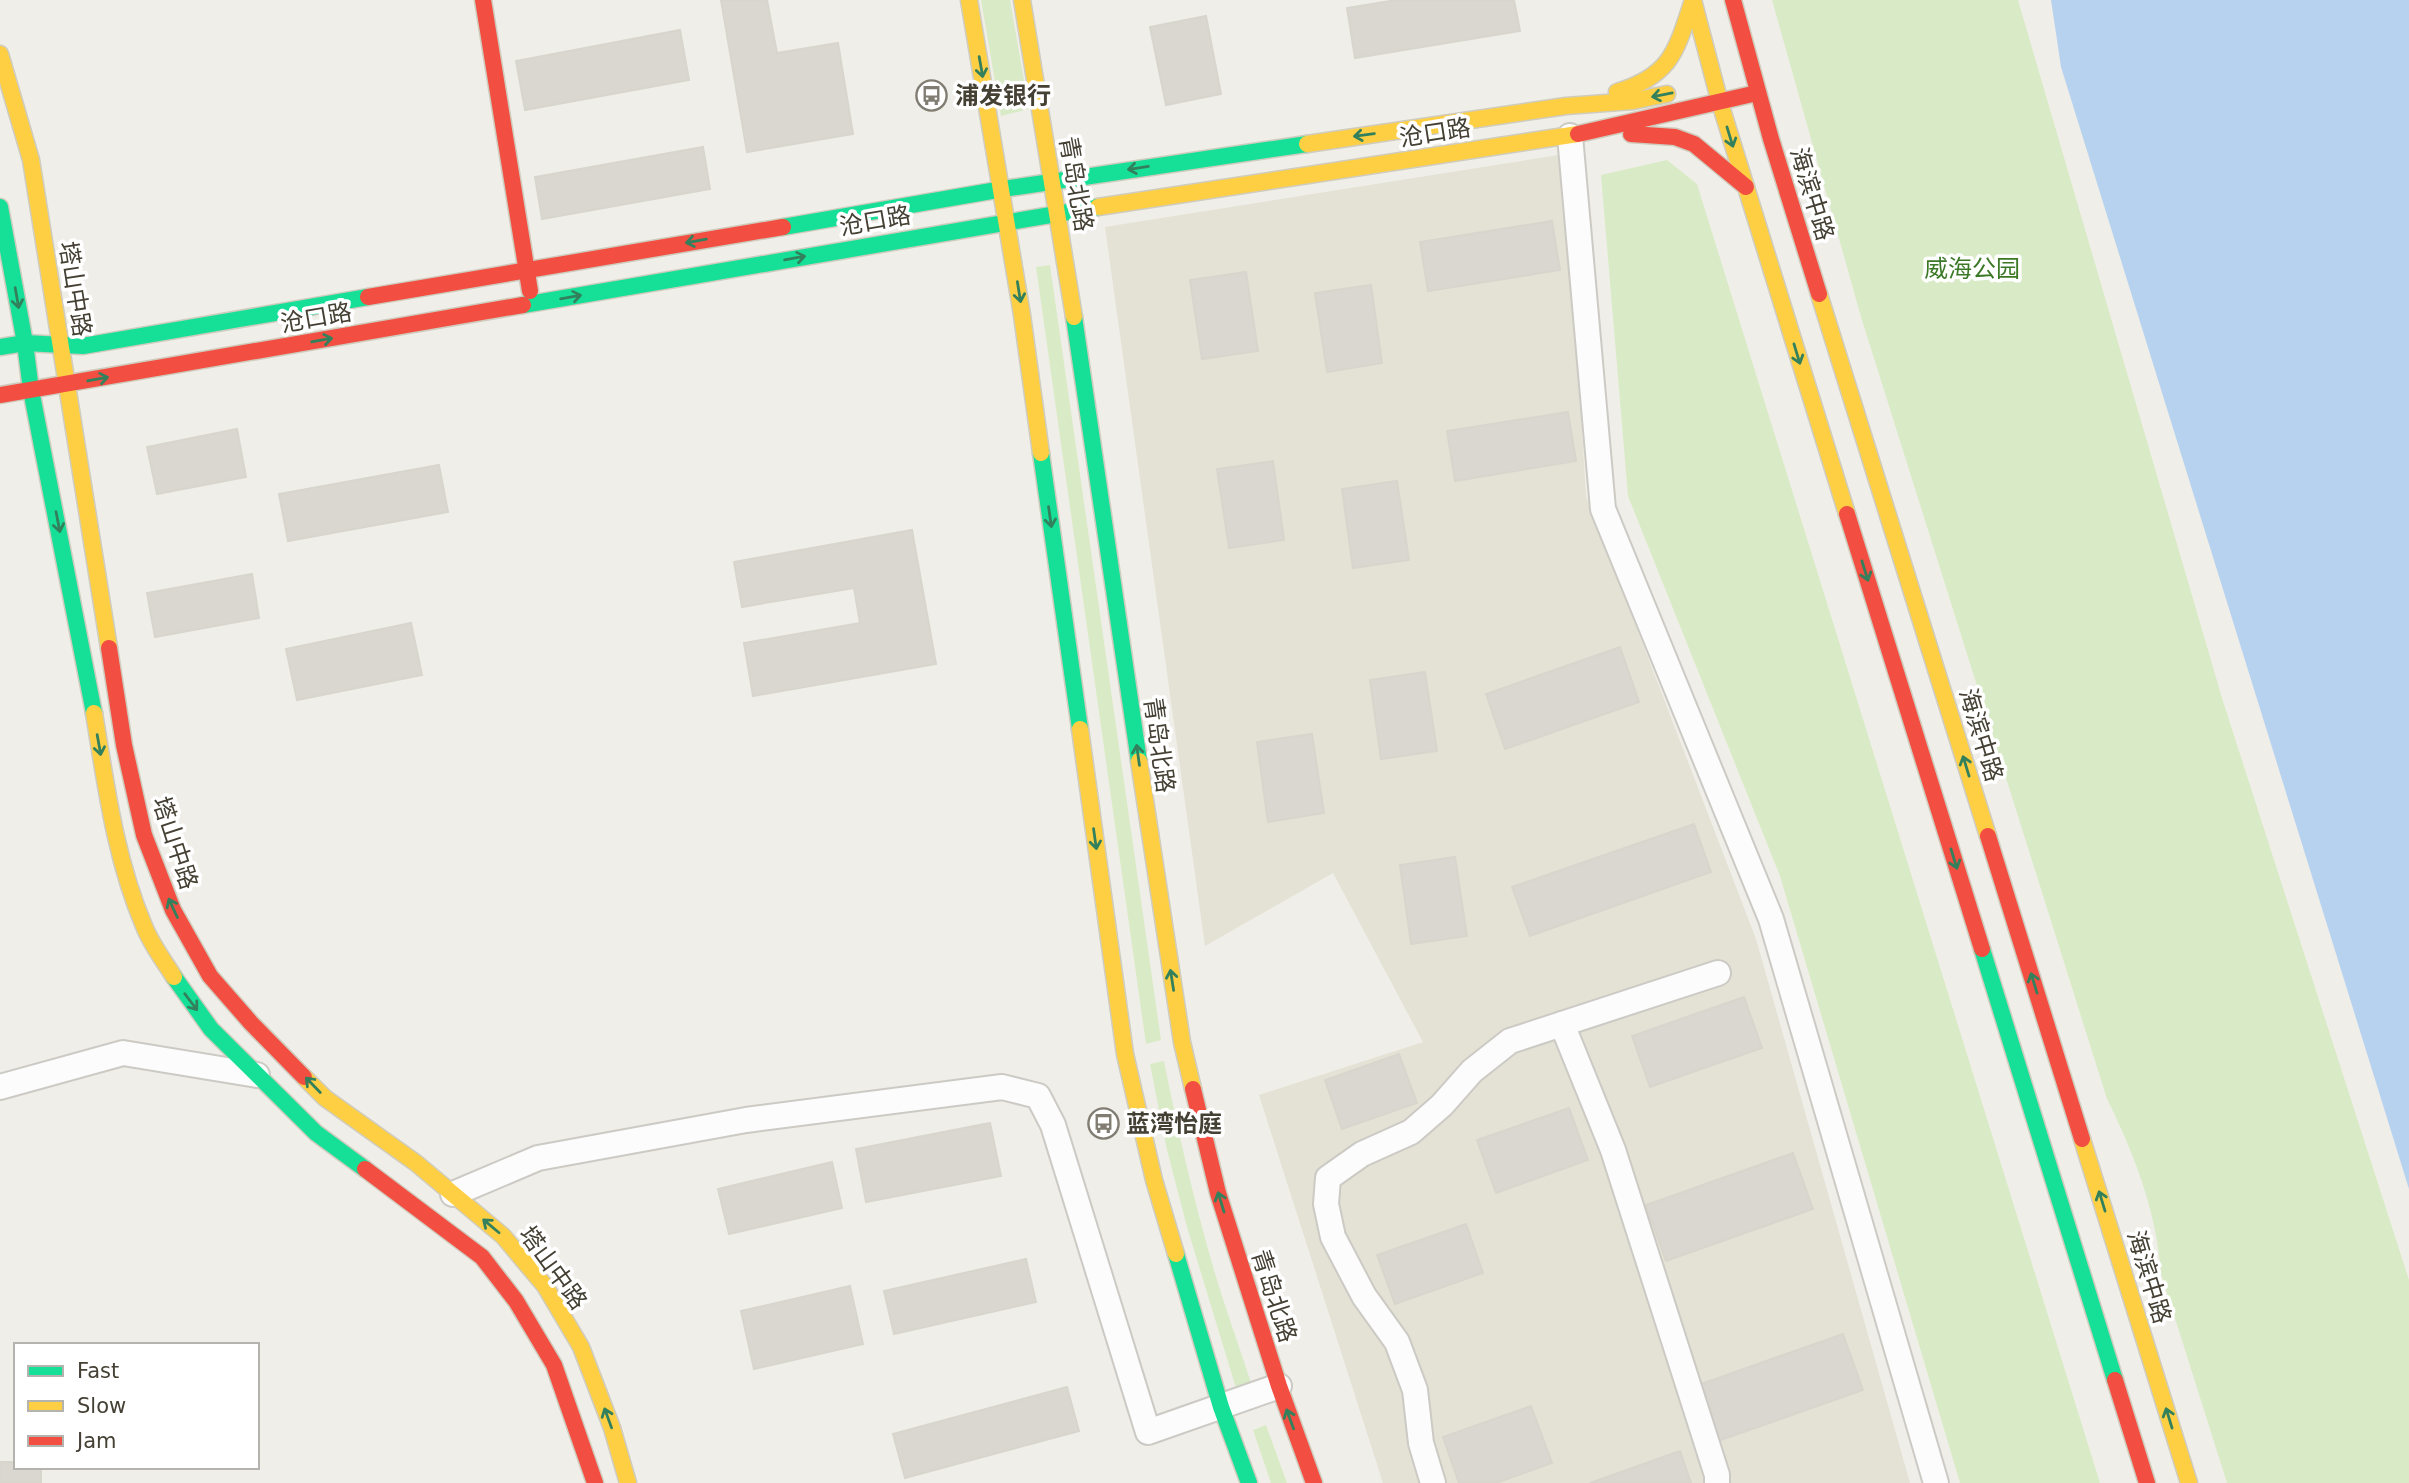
<svg xmlns="http://www.w3.org/2000/svg" width="2409" height="1483" font-family="'DejaVu Sans','Noto Sans SC',sans-serif">
  <style>
    .residential { fill: #e4e1d5 }
    .green { fill: #d9ebc6 }
    .water { fill: #b7d2ef }
    .building { fill: #d9d7d0; stroke: #d8d5cd; stroke-width: 2 }
    .lines { fill: none; stroke-linecap: round; stroke-linejoin: round }
    .street-casing { stroke: #cccac4; stroke-width: 28 }
    .fast-casing { stroke: #cfccbe; stroke-width: 19 }
    .slow-casing { stroke: #cfccbe; stroke-width: 19 }
    .jam-casing { stroke: #cfccbe; stroke-width: 19 }
    .street { stroke: #fdfcfc; stroke-width: 24 }
    .fast { stroke: #16e098; stroke-width: 16 }
    .slow { stroke: #ffcf43; stroke-width: 16 }
    .jam { stroke: #f24e42; stroke-width: 16 }
    .oneway { stroke: #32805c }
    .labels { text-anchor: middle; stroke-width: 7; stroke-linejoin: round; paint-order: stroke }
    .poi-label { font-size: 24px; font-weight: bold; fill: #454034; stroke: #fff; text-anchor: start }
    .street-label { font-size: 24px; fill: #454034; stroke: #fff }
    .park-label { font-size: 24px; fill: #3b7826; stroke: #fff }
  </style>
  <rect width="100%" height="100%" fill="#f0eee8"/>
  <path class="residential" d="M1565,154L1586,496L1756,939L1910,1483H1383L1259,1095L1423,1042L1333,873L1205,946L1105,227Z"/>
  <g class="green">
    <path d="M981,0H1010L1029,109L1001,116Z"/>
    <path d="M1772,0H2018L2222,698L2409,1280V1483H2227L2161,1274C2157,1213 2134,1153 2107,1099L1861,317Z"/>
    <path d="M1667,160L1697,184L2100,1483H1960L1780,876L1628,496L1601,175Z"/>
    <path d="M1050,265L1161,1040L1146,1044L1036,267Z"/>
    <path d="M1164,1061C1178,1132 1194,1201 1214,1270C1225,1308 1239,1345 1251,1383L1236,1388L1187,1227L1167,1150L1150,1064Z"/>
    <path d="M1266,1425L1287,1483H1271L1253,1430Z"/>
  </g>
  <path class="water" d="M2051,0H2409V1189L2061,67Z"/>
  <g class="building">
    <path d="M721,0H767L777,53L838,43L853,134L747,152Z"/>
    <path d="M1396,0H1514L1520,31L1355,58L1347,8Z"/>
    <path d="M1206,16L1221,94L1166,105L1150,27Z"/>
    <path d="M680,30L689,80L525,110L516,61Z"/>
    <path d="M703,147L710,189L542,219L535,177Z"/>
    <path d="M1552,221L1560,270L1428,291L1420,242Z"/>
    <path d="M1246,272L1258,351L1202,359L1190,280Z"/>
    <path d="M1371,285L1382,363L1327,372L1315,293Z"/>
    <path d="M1568,412L1576,461L1455,481L1447,431Z"/>
    <path d="M237,429L246,477L157,494L147,447Z"/>
    <path d="M1273,461L1284,540L1229,548L1217,469Z"/>
    <path d="M439,465L448,512L288,541L279,494Z"/>
    <path d="M1397,481L1409,560L1353,568L1342,489Z"/>
    <path d="M912,530L936,664L753,696L744,643L860,623L854,588L742,607L734,562Z"/>
    <path d="M252,574L259,618L155,637L147,593Z"/>
    <path d="M411,623L422,675L297,700L286,649Z"/>
    <path d="M1620,647L1639,702L1505,749L1486,694Z"/>
    <path d="M1425,672L1437,751L1381,759L1370,680Z"/>
    <path d="M1312,734L1324,813L1268,822L1257,742Z"/>
    <path d="M1694,824L1711,872L1530,936L1512,887Z"/>
    <path d="M1455,857L1467,936L1411,944L1400,865Z"/>
    <path d="M1744,997L1762,1048L1650,1087L1632,1036Z"/>
    <path d="M1399,1054L1417,1103L1342,1129L1325,1080Z"/>
    <path d="M1569,1108L1588,1160L1496,1193L1477,1140Z"/>
    <path d="M990,1123L1001,1176L866,1202L856,1149Z"/>
    <path d="M1793,1153L1813,1209L1666,1261L1646,1205Z"/>
    <path d="M832,1162L842,1208L729,1234L718,1189Z"/>
    <path d="M1466,1224L1483,1273L1395,1304L1377,1255Z"/>
    <path d="M1026,1259L1036,1302L894,1334L884,1291Z"/>
    <path d="M850,1286L863,1344L754,1369L741,1311Z"/>
    <path d="M1843,1334L1863,1390L1718,1441L1698,1385Z"/>
    <path d="M1067,1387L1079,1431L905,1478L893,1434Z"/>
    <path d="M1531,1406L1552,1463L1496,1483H1459L1443,1437Z"/>
    <path d="M1680,1451L1691,1483H1590Z"/>
    <path d="M0,1462H16V1467H41V1483H0Z"/>
  </g>
  <g class="lines">
    <defs>
      <g id="street">
        <path d="M1570,136L1603,509L1771,919L1936,1483"/>
        <path d="M1562,1024L1613,1150L1717,1475V1483"/>
        <path d="M0,1087L123,1053L257,1075"/>
        <path d="M453,1194L538,1158L746,1120L1002,1087L1038,1096L1053,1125L1148,1432L1279,1386"/>
        <path d="M1433,1483L1421,1443L1415,1390L1397,1342L1364,1296L1333,1237L1326,1204L1328,1178L1362,1154L1411,1132L1442,1105L1472,1071L1510,1041L1718,973"/>
      </g>
      <g id="fast">
        <path d="M0,207L25,343L31,390L94,713"/>
        <path d="M783,227L1003,189L1307,144"/>
        <path d="M523,305L1098,207"/>
        <path d="M1074,317L1139,761"/>
        <path d="M0,347L25,343L83,346L368,297"/>
        <path d="M1041,453L1080,729"/>
        <path d="M1982,949L2115,1380"/>
        <path d="M174,977L211,1029L316,1133L365,1169"/>
        <path d="M1176,1254L1221,1407L1249,1483"/>
      </g>
      <g id="slow">
        <path d="M969,0L1022,315L1041,453"/>
        <path d="M1022,0L1074,317"/>
        <path d="M1693,0L1720,103L1847,514"/>
        <path d="M0,54L31,160L109,648"/>
        <path d="M1617,92C1672,75 1676,51 1693,0"/>
        <path d="M1307,144L1566,106L1633,101L1667,94"/>
        <path d="M1098,207L1578,134"/>
        <path d="M1819,294L1988,836"/>
        <path d="M94,713C106,785 115,858 144,926C151,944 164,961 174,977"/>
        <path d="M1080,729L1125,1054L1154,1180L1176,1254"/>
        <path d="M1139,761L1182,1042L1193,1089"/>
        <path d="M304,1077L325,1098L416,1163L503,1236L545,1286L581,1347L612,1428L628,1483"/>
        <path d="M2082,1139L2189,1483"/>
      </g>
      <g id="jam">
        <path d="M483,0L530,291"/>
        <path d="M1733,0L1771,139L1819,294"/>
        <path d="M1578,134L1757,93"/>
        <path d="M1631,134L1675,137L1694,144L1746,187"/>
        <path d="M368,297L783,227"/>
        <path d="M0,395L523,305"/>
        <path d="M1847,514L1982,949"/>
        <path d="M109,648L124,745L144,835L173,910L210,976L251,1023L304,1077"/>
        <path d="M1988,836L2082,1139"/>
        <path d="M1193,1089L1218,1193L1279,1386L1314,1483"/>
        <path d="M365,1169L482,1257L516,1301L554,1365L595,1483"/>
        <path d="M2115,1380L2147,1483"/>
      </g>
    </defs>
    <use href="#street" class="street-casing"/>
    <use href="#fast" class="fast-casing"/>
    <use href="#slow" class="slow-casing"/>
    <use href="#jam" class="jam-casing"/>
    <use href="#street" class="street"/>
    <use href="#fast" class="fast"/>
    <use href="#slow" class="slow"/>
    <use href="#jam" class="jam"/>
  </g>
  <defs><path id="oneway-shaft" d="M-6 0H5M1.5-3L5.5 0L1.5 3" fill="none" stroke-width="1.6" stroke-linecap="round" stroke-linejoin="round" transform="scale(1.75)"/></defs>
  <g class="oneway">
    <use href="#oneway-shaft" transform="translate(981 67) rotate(80)"/>
    <use href="#oneway-shaft" transform="translate(1662 95) rotate(169)"/>
    <use href="#oneway-shaft" transform="translate(1364 135) rotate(172)"/>
    <use href="#oneway-shaft" transform="translate(1730 137) rotate(73)"/>
    <use href="#oneway-shaft" transform="translate(1138 168) rotate(171)"/>
    <use href="#oneway-shaft" transform="translate(696 241) rotate(170)"/>
    <use href="#oneway-shaft" transform="translate(795 258) rotate(-10)"/>
    <use href="#oneway-shaft" transform="translate(1019 292) rotate(81)"/>
    <use href="#oneway-shaft" transform="translate(571 297) rotate(-10)"/>
    <use href="#oneway-shaft" transform="translate(17 298) rotate(80)"/>
    <use href="#oneway-shaft" transform="translate(322 340) rotate(-10)"/>
    <use href="#oneway-shaft" transform="translate(1797 354) rotate(73)"/>
    <use href="#oneway-shaft" transform="translate(98 379) rotate(-10)"/>
    <use href="#oneway-shaft" transform="translate(1050 517) rotate(82)"/>
    <use href="#oneway-shaft" transform="translate(58 522) rotate(79)"/>
    <use href="#oneway-shaft" transform="translate(1865 571) rotate(73)"/>
    <use href="#oneway-shaft" transform="translate(99 745) rotate(80)"/>
    <use href="#oneway-shaft" transform="translate(1138 755) rotate(-98)"/>
    <use href="#oneway-shaft" transform="translate(1966 766) rotate(-107)"/>
    <use href="#oneway-shaft" transform="translate(1095 839) rotate(82)"/>
    <use href="#oneway-shaft" transform="translate(1954 859) rotate(73)"/>
    <use href="#oneway-shaft" transform="translate(173 908) rotate(-115)"/>
    <use href="#oneway-shaft" transform="translate(1172 980) rotate(-99)"/>
    <use href="#oneway-shaft" transform="translate(2034 983) rotate(-107)"/>
    <use href="#oneway-shaft" transform="translate(191 1002) rotate(53)"/>
    <use href="#oneway-shaft" transform="translate(313 1085) rotate(-134)"/>
    <use href="#oneway-shaft" transform="translate(2102 1201) rotate(-107)"/>
    <use href="#oneway-shaft" transform="translate(1221 1202) rotate(-107)"/>
    <use href="#oneway-shaft" transform="translate(491 1226) rotate(-140)"/>
    <use href="#oneway-shaft" transform="translate(608 1418) rotate(-110)"/>
    <use href="#oneway-shaft" transform="translate(2169 1418) rotate(-107)"/>
    <use href="#oneway-shaft" transform="translate(1290 1419) rotate(-110)"/>
  </g>
  <defs>
    <symbol id="bus-ring" viewBox="-11 -11 22 22"><circle r="9.5" fill="#fff" stroke="#817d73" stroke-width="1.5"/><path d="M-5-6H5V4H4V6H2V4H-2V6H-4V4H-5ZM-3.5-4V0h7V-4ZM-3.5 1.2v1.5H-2V1.2ZM2 1.2v1.5H3.5V1.2Z" fill="#817d73"/></symbol>
  </defs>
  <g fill-rule="evenodd">
    <use href="#bus-ring" x="914" y="78" width="35" height="35"/>
    <use href="#bus-ring" x="1086" y="1106" width="35" height="35"/>
  </g>
  <g class="labels">
    <g class="poi-label">
      <text x="955" y="104">浦发银行</text>
      <text x="1126" y="1132">蓝湾怡庭</text>
    </g>
    <g class="street-label">
      <text transform="translate(1435 133) rotate(-9)" y="8">沧口路</text>
      <text transform="translate(1076 184) rotate(80)" y="8">青岛北路</text>
      <text transform="translate(1812 194) rotate(73)" y="8">海滨中路</text>
      <text transform="translate(875 221) rotate(-10)" y="8">沧口路</text>
      <text transform="translate(75 289) rotate(81)" y="8">塔山中路</text>
      <text transform="translate(316 318) rotate(-10)" y="8">沧口路</text>
      <text transform="translate(1981 735) rotate(73)" y="8">海滨中路</text>
      <text transform="translate(1159 745) rotate(82)" y="8">青岛北路</text>
      <text transform="translate(175 843) rotate(72)" y="8">塔山中路</text>
      <text transform="translate(553 1268) rotate(54)" y="8">塔山中路</text>
      <text transform="translate(2149 1277) rotate(73)" y="8">海滨中路</text>
      <text transform="translate(1274 1296) rotate(72)" y="8">青岛北路</text>
    </g>
    <g class="park-label">
      <text x="1972" y="277">威海公园</text>
    </g>
  </g>
  <rect x="14" y="1343" width="245" height="126" fill="#ffffff" stroke="#b5b3ae" stroke-width="2"/>
  <rect x="28" y="1366" width="35" height="10" fill="#16e098" stroke="#b5b3ae" stroke-width="2"/>
  <text x="77" y="1378" font-size="21" fill="#454034">Fast</text>
  <rect x="28" y="1401" width="35" height="10" fill="#ffcf43" stroke="#b5b3ae" stroke-width="2"/>
  <text x="77" y="1413" font-size="21" fill="#454034">Slow</text>
  <rect x="28" y="1436" width="35" height="10" fill="#f24e42" stroke="#b5b3ae" stroke-width="2"/>
  <text x="77" y="1448" font-size="21" fill="#454034">Jam</text>
</svg>
